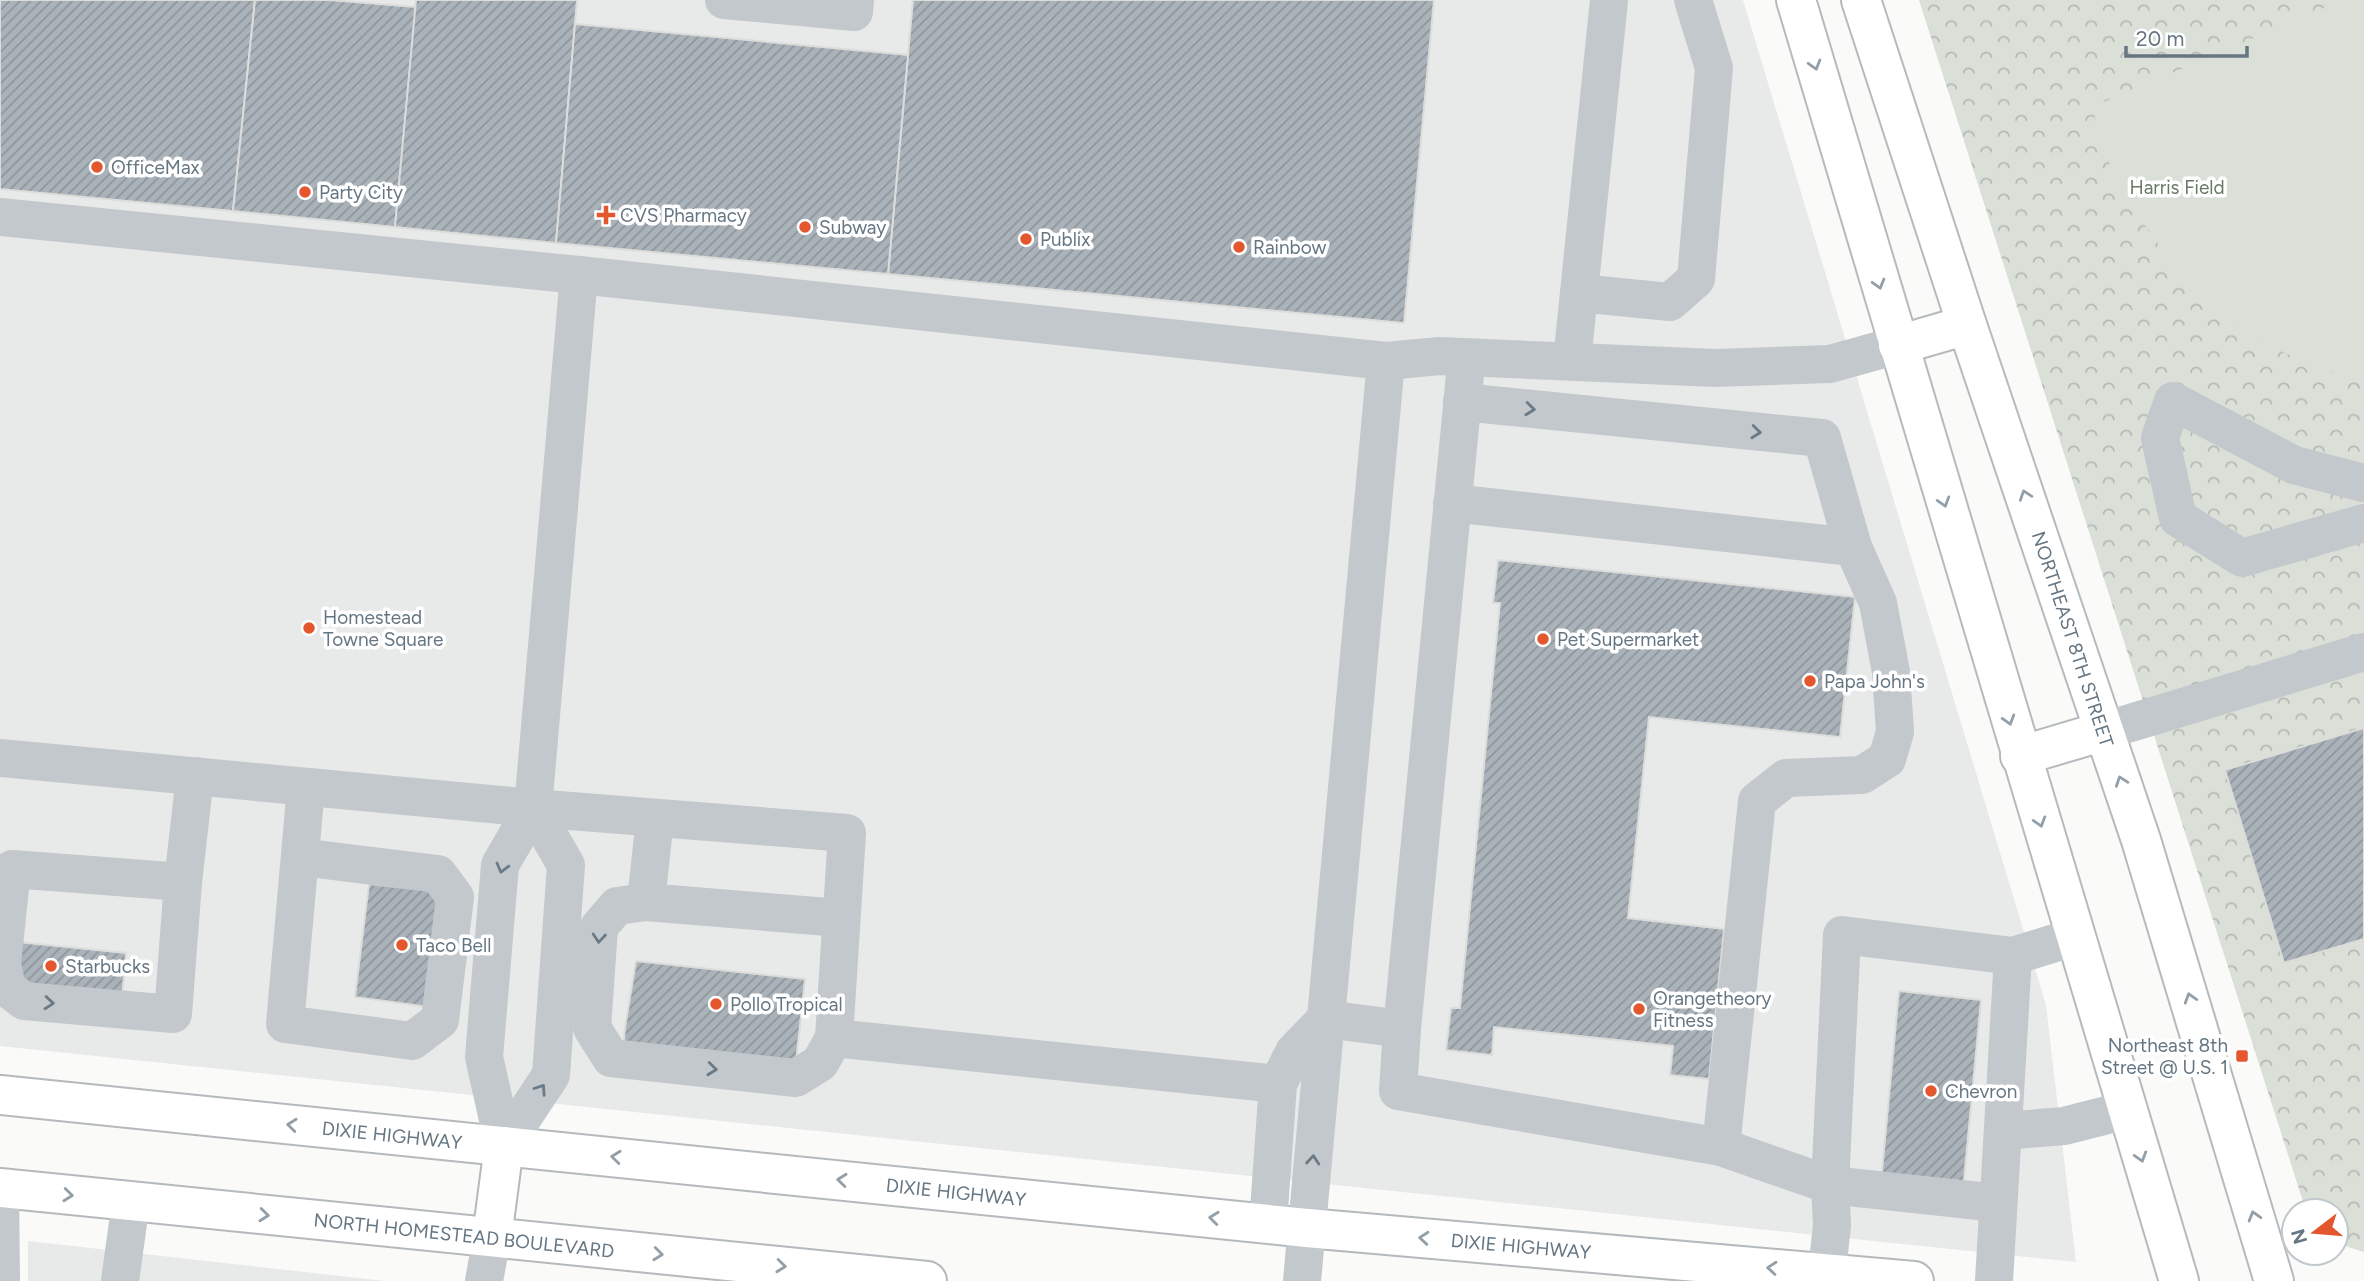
<svg xmlns="http://www.w3.org/2000/svg" width="2364" height="1281" font-family="Figtree,sans-serif">
  <style>
    .built { fill: #e8e9e9 }
    .park { fill: url(#park-crowns) }
    .pitch { fill: #dadfd7 }
    .building { fill: url(#building-hatch); stroke: #dcdcda; stroke-width: 2 }
    .lines { fill: none; stroke-linecap: round; stroke-linejoin: round }
    .major-casing { stroke: #b5babe; stroke-width: 42 }
    .highway-casing { stroke: #b4b9bd; stroke-width: 42 }
    .minor { stroke: #c3c8cc; stroke-width: 38 }
    .major { stroke: #fff; stroke-width: 38 }
    .highway { stroke: #fff; stroke-width: 38 }
    .oneway { stroke: #939fa8 }
    .oneway2 { stroke: #6a7a87 }
    .poi-dot { fill: #e4572e; stroke: #fff; stroke-width: 2.5 }
    .labels { text-anchor: middle; stroke-width: 7; stroke-linejoin: round; paint-order: stroke }
    .poi-label { font-size: 19px; fill: #657683; stroke: #fff; text-anchor: start }
    .park-label { font-size: 19px; fill: #687a64; stroke: #fff }
    .street-label { font-size: 19px; fill: #657683; stroke: #fff }
  </style>
  <defs>
    <pattern id="park-crowns" width="20" height="18" patternUnits="userSpaceOnUse" patternTransform="scale(1.75)"><rect width="20" height="18" fill="#dadfd7"/><path d="M2 6a3 3 0 1 1 6 0M12 15a3 3 0 1 1 6 0" fill="none" stroke="#b4b9b4"/></pattern>
    <pattern id="building-hatch" width="6" height="6" patternUnits="userSpaceOnUse" patternTransform="scale(1.75)"><rect width="6" height="6" fill="#aab3b9"/><path d="M-1 1l2-2M0 6l6-6M5 7l2-2" fill="none" stroke="#8e969c"/></pattern>
  </defs>
  <rect width="100%" height="100%" fill="#fafaf8"/>
  <g class="built">
    <path d="M0,0H1743L2046,1005L2076,1262L0,1046Z"/>
    <path d="M28,1241L385,1281H28Z"/>
  </g>
  <path class="park" d="M1919,0H2364V1252L2336,1243V1211H2306Z"/>
  <path class="pitch" d="M2343,0H2364V381L2318,369L2258,340L2210,303L2169,259L2123,195L2104,150L2092,107Z"/>
  <g class="building">
    <path d="M0,0H255L233,211L0,189Z"/>
    <path d="M255,0H329L416,7L395,227L233,211Z"/>
    <path d="M416,0H577L556,243L395,227Z"/>
    <path d="M913,0H1434L1404,323L888,274Z"/>
    <path d="M575,24L908,55L888,274L556,243Z"/>
    <path d="M1498,560L1855,597L1840,737L1649,717L1628,918L1724,929L1709,1079L1670,1075L1673,1046L1494,1027L1492,1055L1446,1050L1451,1008H1460L1500,603H1493Z"/>
    <path d="M2364,728V939L2284,963L2225,770Z"/>
    <path d="M369,884L448,892L437,1008L355,997Z"/>
    <path d="M17,942L126,953L122,998L12,987Z"/>
    <path d="M636,961L805,979L796,1062L623,1050L625,1028Z"/>
    <path d="M1899,991L1981,1000L1963,1190L1881,1182Z"/>
  </g>
  <g class="lines">
    <defs>
      <g id="major">
        <path d="M1796,0L2179,1281"/>
        <path d="M1861,0L1967,325L2141,840L2274,1281"/>
        <path d="M1898,345L1967,325"/>
        <path d="M2020,756L2104,731"/>
      </g>
      <g id="highway">
        <path d="M0,1095L1307,1228L1914,1281"/>
        <path d="M0,1188L927,1281"/>
        <path d="M492,1237L504,1146"/>
      </g>
    </defs>
    <use href="#major" class="major-casing"/>
    <use href="#highway" class="highway-casing"/>
    <g class="minor">
      <path d="M724,0L854,12L855,0"/>
      <path d="M0,217L579,275L1386,361L1440,356L1716,368L1830,364L1898,345"/>
      <path d="M1579,293L1670,302L1696,279L1714,68L1693,0"/>
      <path d="M1572,361L1609,0"/>
      <path d="M1462,402L1822,438L1853,547L1878,603L1891,672L1895,732L1887,759L1862,775L1786,778L1757,801L1721,1147"/>
      <path d="M2364,483L2294,465L2173,401L2160,438L2178,518L2242,558L2364,523"/>
      <path d="M1452,503L1853,547"/>
      <path d="M2104,731L2364,652"/>
      <path d="M0,758L533,808L847,833L834,1038L820,1063L796,1078L611,1058L592,1028L599,927L617,906L646,902"/>
      <path d="M655,818L646,902L840,918"/>
      <path d="M300,857L438,874L455,897L440,1020L412,1041L285,1024L306,787"/>
      <path d="M183,882L12,869L2,964L7,988L24,1001L173,1014L183,882L195,776"/>
      <path d="M1326,1019L1402,1029L1465,375"/>
      <path d="M1402,1029L1398,1091L1721,1147L1830,1185L1832,1225L1827,1272"/>
      <path d="M834,1038L1278,1084"/>
      <path d="M2003,1131L2064,1126L2127,1110"/>
      <path d="M504,1146L484,1057L500,865L533,808L579,275"/>
      <path d="M504,1146L551,1075L566,865L533,808"/>
      <path d="M0,1188L1,1281"/>
      <path d="M1998,1203L1830,1185L1842,935L2013,956L2074,937"/>
      <path d="M1268,1224L1278,1084L1294,1052L1326,1019"/>
      <path d="M120,1281L131,1201"/>
      <path d="M484,1281L492,1237"/>
      <path d="M1302,1281L1386,361"/>
      <path d="M1994,1281L2013,956"/>
    </g>
    <use href="#major" class="major"/>
    <use href="#highway" class="highway"/>
  </g>
  <defs><path id="oneway-chevron" d="M-2-3.5L2.5 0L-2 3.5" fill="none" stroke-width="1.6" stroke-linecap="round" stroke-linejoin="round" transform="scale(1.75)"/></defs>
  <g class="oneway">
    <use href="#oneway-chevron" transform="translate(1815 65) rotate(74)"/>
    <use href="#oneway-chevron" transform="translate(1879 284) rotate(74)"/>
    <use href="#oneway-chevron" transform="translate(2025 495) rotate(-109)"/>
    <use href="#oneway-chevron" transform="translate(1944 502) rotate(73)"/>
    <use href="#oneway-chevron" transform="translate(2009 720) rotate(73)"/>
    <use href="#oneway-chevron" transform="translate(2121 781) rotate(-109)"/>
    <use href="#oneway-chevron" transform="translate(2040 822) rotate(73)"/>
    <use href="#oneway-chevron" transform="translate(2190 998) rotate(-107)"/>
    <use href="#oneway-chevron" transform="translate(292 1125) rotate(-174)"/>
    <use href="#oneway-chevron" transform="translate(616 1157) rotate(-174)"/>
    <use href="#oneway-chevron" transform="translate(2141 1157) rotate(73)"/>
    <use href="#oneway-chevron" transform="translate(842 1180) rotate(-174)"/>
    <use href="#oneway-chevron" transform="translate(68 1195) rotate(6)"/>
    <use href="#oneway-chevron" transform="translate(264 1215) rotate(6)"/>
    <use href="#oneway-chevron" transform="translate(2254 1216) rotate(-106)"/>
    <use href="#oneway-chevron" transform="translate(1214 1218) rotate(-174)"/>
    <use href="#oneway-chevron" transform="translate(1424 1238) rotate(-175)"/>
    <use href="#oneway-chevron" transform="translate(658 1254) rotate(6)"/>
    <use href="#oneway-chevron" transform="translate(781 1266) rotate(6)"/>
    <use href="#oneway-chevron" transform="translate(1772 1268) rotate(-175)"/>
  </g>
  <g class="oneway2">
    <use href="#oneway-chevron" transform="translate(1530 409) rotate(6)"/>
    <use href="#oneway-chevron" transform="translate(1756 432) rotate(6)"/>
    <use href="#oneway-chevron" transform="translate(502 868) rotate(105)"/>
    <use href="#oneway-chevron" transform="translate(599 938) rotate(95)"/>
    <use href="#oneway-chevron" transform="translate(49 1003) rotate(5)"/>
    <use href="#oneway-chevron" transform="translate(712 1069) rotate(6)"/>
    <use href="#oneway-chevron" transform="translate(541 1089) rotate(-56)"/>
    <use href="#oneway-chevron" transform="translate(1313 1160) rotate(-85)"/>
  </g>
  <g class="poi-dot">
    <circle cx="97" cy="167" r="7"/>
    <circle cx="305" cy="192" r="7"/>
    <path d="M602.5 204.5h7v7h7v7h-7v7h-7v-7h-7v-7h7z"/>
    <circle cx="805" cy="227" r="7"/>
    <circle cx="1026" cy="239" r="7"/>
    <circle cx="1239" cy="247" r="7"/>
    <circle cx="309" cy="628" r="7"/>
    <circle cx="1543" cy="639" r="7"/>
    <circle cx="1810" cy="681" r="7"/>
    <circle cx="402" cy="945" r="7"/>
    <circle cx="51" cy="966" r="7"/>
    <circle cx="716" cy="1004" r="7"/>
    <circle cx="1639" cy="1009" r="7"/>
    <rect x="2235" y="1049" width="14" height="14" rx="3.5"/>
    <circle cx="1931" cy="1091" r="7"/>
  </g>
  <g class="labels">
    <g class="poi-label">
      <text x="111" y="174">OfficeMax</text>
      <text x="319" y="199">Party City</text>
      <text x="620" y="222">CVS Pharmacy</text>
      <text x="819" y="234">Subway</text>
      <text x="1040" y="246">Publix</text>
      <text x="1253" y="254">Rainbow</text>
      <text x="323" y="624">Homestead<tspan x="323" dy="22">Towne Square</tspan></text>
      <text x="1557" y="646">Pet Supermarket</text>
      <text x="1824" y="688">Papa John's</text>
      <text x="416" y="952">Taco Bell</text>
      <text x="65" y="973">Starbucks</text>
      <text x="1653" y="1005">Orangetheory<tspan x="1653" dy="22">Fitness</tspan></text>
      <text x="730" y="1011">Pollo Tropical</text>
      <text x="2228" y="1052" text-anchor="end">Northeast 8th<tspan x="2228" dy="22">Street @ U.S. 1</tspan></text>
      <text x="1945" y="1098">Chevron</text>
    </g>
    <g class="park-label">
      <text x="2177" y="194">Harris Field</text>
    </g>
    <g class="street-label">
      <text transform="translate(2073 639) rotate(72)" y="7">NORTHEAST 8TH STREET</text>
      <text transform="translate(392 1135) rotate(6)" y="7">DIXIE HIGHWAY</text>
      <text transform="translate(956 1192) rotate(6)" y="7">DIXIE HIGHWAY</text>
      <text transform="translate(464 1235) rotate(6)" y="7">NORTH HOMESTEAD BOULEVARD</text>
      <text transform="translate(1521 1246) rotate(5)" y="7">DIXIE HIGHWAY</text>
    </g>
  </g>
  <g transform="translate(2315 1232) rotate(254)"><circle r="33" fill="#ffffff" stroke="#c1c8cd" stroke-width="2"/>
  <path d="M0-5L12 26L0 18L-12 26Z" fill="#e4572e"/>
  <text y="-10" font-size="19" font-weight="bold" text-anchor="middle" fill="#657683">N</text>
  </g>
  <path d="M2126 46v10h121v-10" fill="none" stroke="#657683" stroke-width="3.5"/>
  <text x="2136" y="46" font-size="21" fill="#657683" stroke="#ffffff" stroke-width="5" paint-order="stroke">20 m</text>
</svg>
